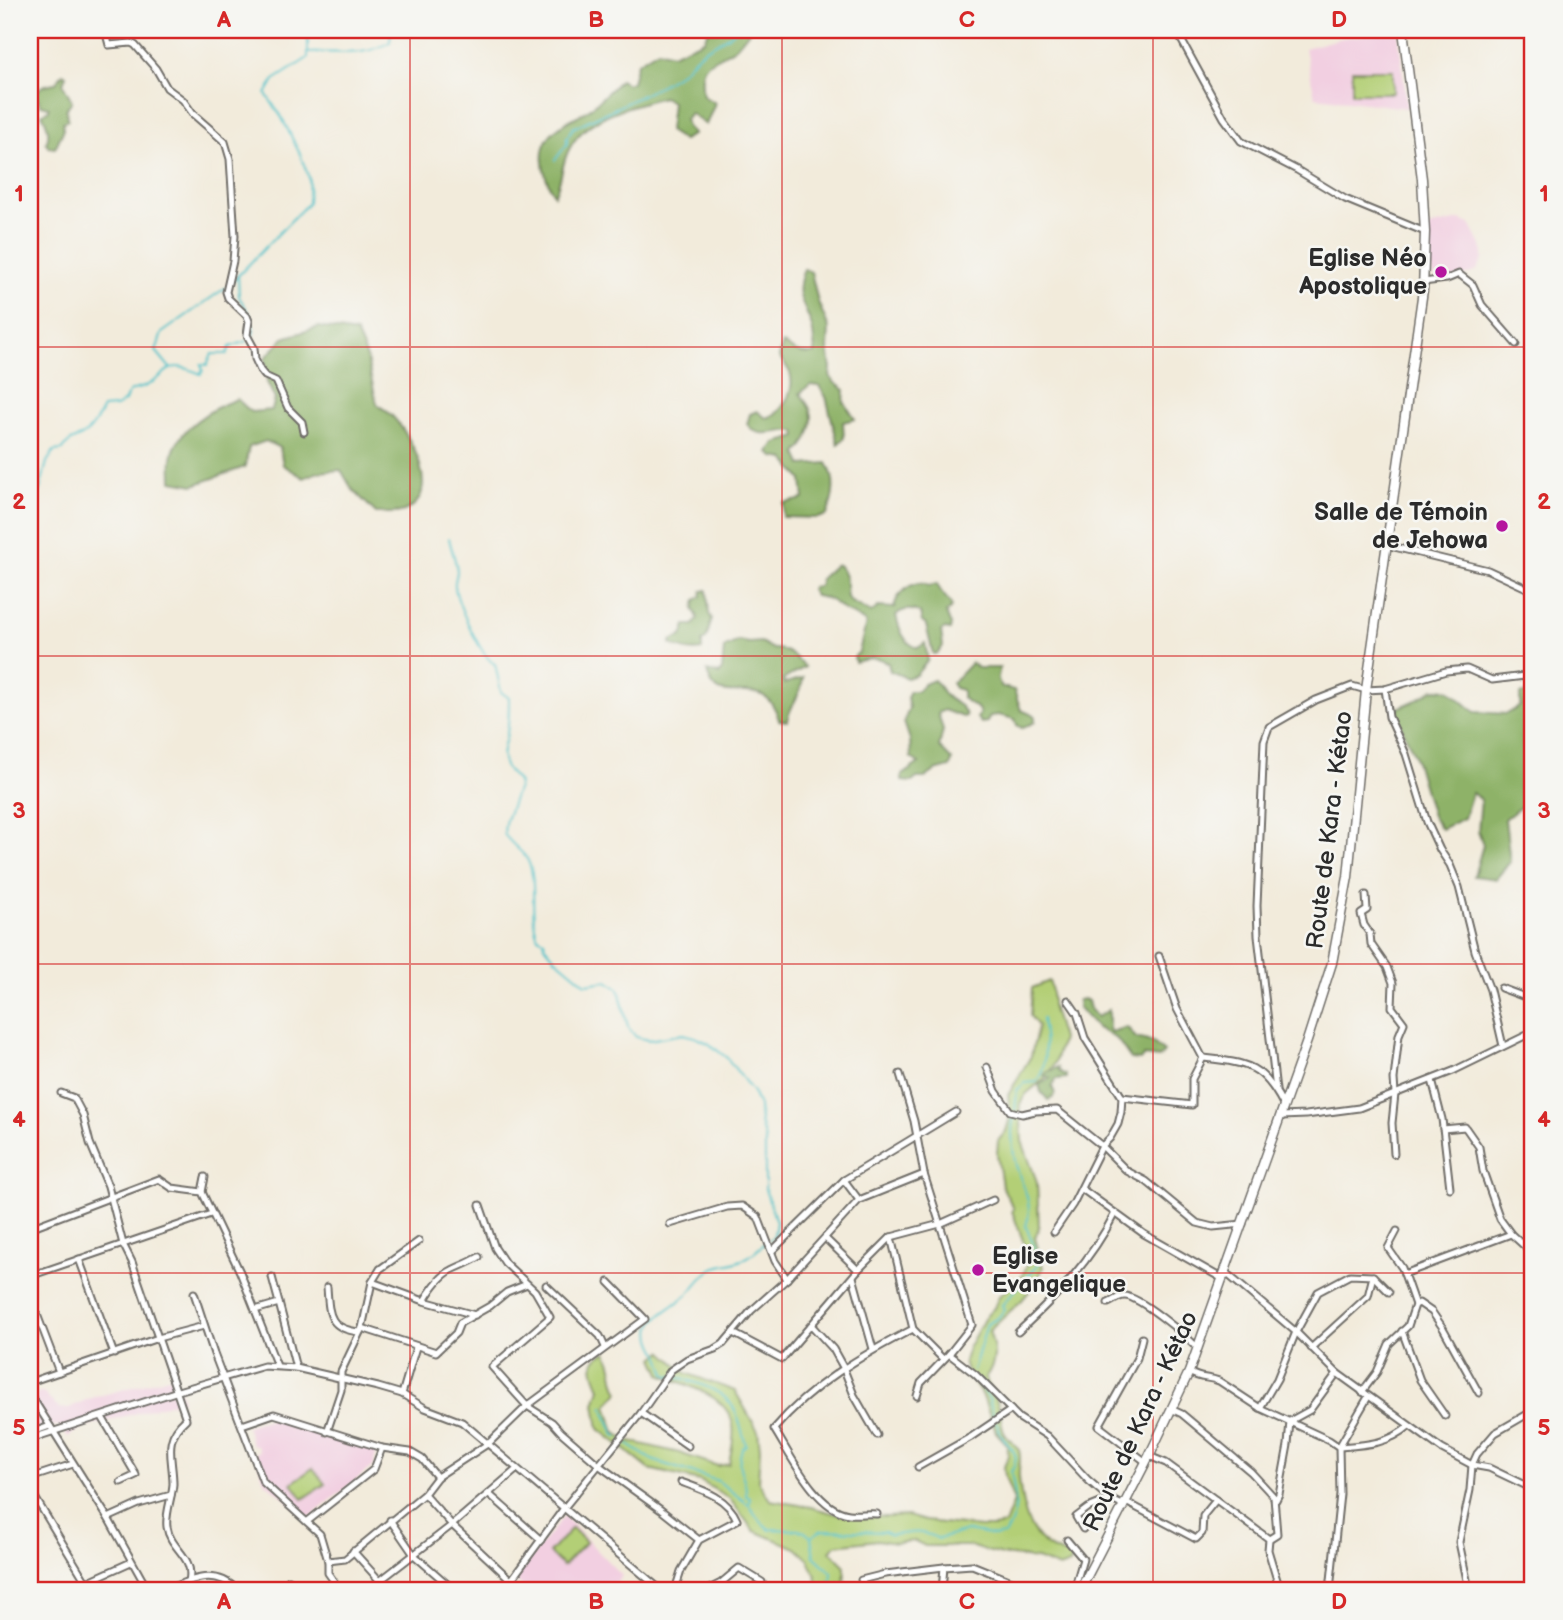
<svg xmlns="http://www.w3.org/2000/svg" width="1563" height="1620" font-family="'Balsamiq Sans',sans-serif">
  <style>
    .built { fill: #f2cfe1 }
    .green { fill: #b3cf76; stroke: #6f7d50; stroke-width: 2 }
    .forest { fill: #8eb267; stroke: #5c6e49; stroke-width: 2 }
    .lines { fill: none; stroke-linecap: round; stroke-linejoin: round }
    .stream { stroke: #55c3ca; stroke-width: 2 }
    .street-casing { stroke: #716e69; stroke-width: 9 }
    .primary-casing { stroke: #716e69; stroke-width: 11 }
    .street { stroke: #fff; stroke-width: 5 }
    .primary { stroke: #fff; stroke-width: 8 }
    .grid { fill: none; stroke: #d62828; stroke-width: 2; stroke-opacity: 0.55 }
    .poi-dot { fill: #b5179e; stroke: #f6f6f2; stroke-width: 2.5 }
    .labels { text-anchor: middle; stroke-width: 5; stroke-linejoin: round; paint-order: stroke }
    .poi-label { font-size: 24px; font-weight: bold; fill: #2b2b2b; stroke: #f6f6f2; text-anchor: end }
    .street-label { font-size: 24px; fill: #2b2b2b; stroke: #f6f6f2 }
    .neatline { fill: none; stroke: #d62828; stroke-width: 2.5 }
    .grid-label { font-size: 23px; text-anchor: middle; font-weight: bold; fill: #d62828 }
  </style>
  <rect width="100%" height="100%" fill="#f6f6f2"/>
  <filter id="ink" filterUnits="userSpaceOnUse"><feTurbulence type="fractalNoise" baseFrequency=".0143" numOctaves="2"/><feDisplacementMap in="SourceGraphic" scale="14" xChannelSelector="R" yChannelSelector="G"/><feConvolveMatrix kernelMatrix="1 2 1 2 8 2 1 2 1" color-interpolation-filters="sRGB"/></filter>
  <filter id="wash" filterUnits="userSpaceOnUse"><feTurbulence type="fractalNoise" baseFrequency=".00686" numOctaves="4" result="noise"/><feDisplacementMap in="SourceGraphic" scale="28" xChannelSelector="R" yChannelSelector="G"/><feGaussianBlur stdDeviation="1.57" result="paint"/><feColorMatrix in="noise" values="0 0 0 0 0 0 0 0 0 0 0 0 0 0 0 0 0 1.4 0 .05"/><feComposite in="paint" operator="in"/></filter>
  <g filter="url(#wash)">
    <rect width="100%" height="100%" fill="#f2ebdb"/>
    <g class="built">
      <path d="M1398,31L1407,108L1315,97L1305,48L1342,38Z"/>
      <path d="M1460,220L1470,224L1483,249V260L1476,271L1461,277L1441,278L1434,275L1427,263L1428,227Z"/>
      <path d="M169,1377L176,1378L183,1400L79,1429L68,1437L59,1425L31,1431L34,1418L30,1409V1398L37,1393H43L59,1408L67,1409L88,1399Z"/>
      <path d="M273,1418L377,1449L373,1466L311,1516H306L264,1481L255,1454L259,1451L257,1446L252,1445L246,1426Z"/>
      <path d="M564,1516L622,1576L611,1590H527L514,1579Z"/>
    </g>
    <g class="green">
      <rect x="1352" y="70" width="41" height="23"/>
      <path d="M1049,981L1052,991V1006L1062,1039L1055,1063L1044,1079L1026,1094L1020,1104L1022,1141L1037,1182L1039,1227L1035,1238L1043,1268L1036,1283L1022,1300L989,1331C996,1351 997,1361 985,1378C989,1387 997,1398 999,1407C1002,1416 1000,1426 1005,1434C1008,1440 1016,1444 1019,1450C1022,1460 1018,1468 1019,1477C1022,1510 1029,1545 1065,1554L1068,1551L1072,1559L1070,1564L1059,1568L1037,1559L1002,1555L968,1546H925L915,1541L895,1543L878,1540L835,1545L830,1551L845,1566L844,1590H818L816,1576L809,1560L796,1548L754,1531L729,1498L700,1481L649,1469L599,1429L595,1404L600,1388C593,1372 587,1360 606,1352C615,1364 611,1379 619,1392L607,1405L615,1432L625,1440L679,1453L718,1466L729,1464C731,1451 735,1438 733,1426C728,1394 687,1387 661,1374L654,1358L662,1351L686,1373L735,1391L758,1431L760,1449L758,1481L770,1500L811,1507L840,1515L887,1517L908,1516L925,1521L981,1527H995L1005,1524L1014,1501L1005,1477L1004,1467L1008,1456L1007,1444L996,1432L982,1394L968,1375L964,1361L968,1348L985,1317L994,1308L999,1296L1022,1276L1028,1264V1254L1012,1211L1014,1209L1002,1186L997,1154L998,1141L1006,1131L1010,1117L1008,1095L1031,1056L1038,1026L1030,1016L1032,988Z"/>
      <path d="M313,1468L325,1484L303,1499L292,1483Z"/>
      <path d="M572,1528L586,1542L563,1566L549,1553Z"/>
    </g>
    <g class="forest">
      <path d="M708,30H750C746,35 741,42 736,47C712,65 697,56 703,96L715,103L706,125L690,113L685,119L687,127L694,134L683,140L669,131L672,102L663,97C628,107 582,116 567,154C561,168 562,180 554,195C542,173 534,144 559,127C569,119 582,115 592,107C601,98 611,90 620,80L627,84L632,82L637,63L658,50L672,54L704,40Z"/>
      <path d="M63,73L66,75L63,84L72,101L66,109L68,120L63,122V131L55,148L49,147L46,143C51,134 47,123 42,114L49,110V107L41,105L35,94C39,86 47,84 56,83Z"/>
      <path d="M804,269L811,272L818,302L829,328L828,348L831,368L830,376L835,383L845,390L844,402L855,419L843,422L844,438L838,444L826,397L819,386L811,385L800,393C803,398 808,404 810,409C816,422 807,444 797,453L802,465L827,463C837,480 834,497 827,515L818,518L783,517L784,503L804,499L802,480L785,459L774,457L769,452L775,443L797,437L796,431C778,428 760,442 747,424L750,414L757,411L766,418C781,415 794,393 791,377C790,369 784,363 779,357L783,343C793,351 802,356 815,353C814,343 814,333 811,324C802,299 794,296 804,269Z"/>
      <path d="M319,327L356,333L366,355L377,404C382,408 389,412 394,418C412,438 443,496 404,511C396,514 384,513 376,513L352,489L341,470L318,472L304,478L283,465L280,448L266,441L249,447L245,467L194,485L172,481C172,473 171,465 172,458C177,428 212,408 237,399L251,412L272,410L275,399L267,382L265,358L284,338Z"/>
      <path d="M835,565H838C849,577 845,584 847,597L851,602L871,613L878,607L894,608C896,594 914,577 929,586L937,584C941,594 948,598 952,607L946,613L951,625L950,630L945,629L941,631L943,646L938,653L933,654L926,625L922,622L920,613C911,608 903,609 896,615C899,629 904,644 918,648L925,643L928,660L916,675L907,678L890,671L888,663L880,659L872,658L855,662L854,657L859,652L866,623C859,618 853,615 846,611C831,602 835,599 815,596L811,590L812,587L819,586L821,578Z"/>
      <path d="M707,590L709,614L712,619L706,639L702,642V650C692,652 680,649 671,644V641L682,636L686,625H694L698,618L694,609L696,600L701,597L702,591Z"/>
      <path d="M738,641L749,643L761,642L773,649C786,648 796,657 805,667L783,680L784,684L803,678C802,694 790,705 787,721L779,720C763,664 717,718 707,671L720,674L722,670L724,648Z"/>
      <path d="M971,663L978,668H1000C998,676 996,680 1002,687L1014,690L1021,710L1035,716V722L1022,728L1017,725L1015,719L998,715L990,716L987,722L981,723L977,718L980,713L978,709L962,698V690L955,688L952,683Z"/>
      <path d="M934,680C940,685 940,689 945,695C953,705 963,702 966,716L963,717L944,710L938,713L943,730L939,747L952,760L950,767L935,771L925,778H917L912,782L902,781V775L919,763L911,758L910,740L904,722L909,708L907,697L910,691H917L924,684Z"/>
      <path d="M1434,689L1449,690L1475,712L1507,714L1520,706V694H1533V802L1519,808L1505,819L1510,862L1496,879L1474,876L1483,845L1478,831L1481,800L1472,793L1464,818L1441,829L1432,816L1414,754L1394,710L1414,701Z"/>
      <path d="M1084,999L1088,1001L1090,1009L1097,1017L1109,1010V1029L1111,1032L1127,1027L1136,1038L1152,1042L1164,1052L1159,1058L1143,1056L1140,1060L1131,1059L1117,1039L1097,1028L1078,1007V1000Z"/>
      <path d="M1058,1067L1060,1072L1066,1075V1078L1056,1079L1052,1087L1055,1093L1054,1097L1048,1100L1041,1092L1039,1085L1050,1078L1044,1075L1045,1073Z"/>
    </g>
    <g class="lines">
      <g class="stream">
        <path d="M309,53C341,50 360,59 390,42L391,30"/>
        <path d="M555,160L567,144V137L573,128C607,111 644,97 676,76C687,69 693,58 704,50C715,43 726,39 736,30"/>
        <path d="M238,275L239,297L249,313L254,331L251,338"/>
        <path d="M232,282L308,203L309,178L300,154L282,118L266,94L274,80L308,58V41L305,30"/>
        <path d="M170,368L156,351L162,333L225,288"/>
        <path d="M30,510L37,501L47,462L54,451L63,450C69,438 78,440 86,433C95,426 98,417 103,408L116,407L125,401C129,387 136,391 146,386C173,372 165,358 201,374L203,370L201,364L207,365L212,354H227L230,347L247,341"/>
        <path d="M449,538C451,549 456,560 457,571C457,576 454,581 455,587C457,603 482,659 495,664L501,692L509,698C509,709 509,722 507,733C505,744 499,755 505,766C508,774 516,776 519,784L505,823L504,834C510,843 523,852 527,859C539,880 528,913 538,937L544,940L545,946L555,958L586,984L607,981L619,989L628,1027L636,1037L649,1040L683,1034L695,1037L708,1043L727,1058L753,1092L759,1106L760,1122L765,1140V1189L776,1222L774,1236L769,1240"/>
        <path d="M1015,1110L1017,1090L1025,1083L1036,1082C1048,1068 1045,1037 1042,1019"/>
        <path d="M973,1371L987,1324L998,1318L1004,1310L1002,1305L1038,1265L1033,1253L1035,1249L1026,1226C1035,1201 1020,1184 1015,1161C1012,1147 1011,1129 1014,1115"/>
        <path d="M979,1381L989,1399L994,1417"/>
        <path d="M603,1407L614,1434L618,1437"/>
        <path d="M622,1441L652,1460L718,1481L749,1505L759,1520L769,1529L798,1530L805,1532L811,1537L814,1556L832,1573L830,1590"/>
        <path d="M749,1505L750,1498L746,1496C748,1473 734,1475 742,1448L746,1445C742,1432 740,1419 733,1407C723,1388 686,1379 667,1375C662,1367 662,1358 657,1350C639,1319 666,1313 686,1296C695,1288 702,1275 712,1269C719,1265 726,1265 733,1263C747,1260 755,1252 765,1243"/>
        <path d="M811,1537L822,1530L885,1532L890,1535C912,1534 916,1528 939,1539L967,1531L995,1536L1005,1535C1020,1512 1016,1497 1011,1472C1023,1451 1009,1450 1001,1434C999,1430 998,1426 996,1422"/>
      </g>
    </g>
  </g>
  <g filter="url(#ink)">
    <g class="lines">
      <defs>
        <g id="street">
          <path d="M105,30L109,45L131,43L135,45L156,69L167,88L183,100L193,114L225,142L230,159L235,236L233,261L226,292L228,298L247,316L249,321L247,335L254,348L255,359L260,370L265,376L276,381L288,408L302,422L304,432"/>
          <path d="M1176,30L1224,118L1241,141L1297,170L1345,199L1425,232"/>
          <path d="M1423,282L1447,279L1459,274L1473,285L1482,305L1516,344"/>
          <path d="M1386,545L1488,570L1533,591"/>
          <path d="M1385,689L1389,717L1406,754L1427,822L1440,850L1450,865L1459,887L1475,951L1490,990L1503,1046"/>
          <path d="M1366,895L1367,910L1361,914L1364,925L1370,934L1371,944L1387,967L1393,983L1392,1007L1404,1023L1399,1035L1394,1079L1395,1094L1392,1123L1394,1154"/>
          <path d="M1159,956L1177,1009L1203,1058"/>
          <path d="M1501,988L1533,1000"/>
          <path d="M1203,1058C1247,1063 1263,1064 1284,1106"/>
          <path d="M987,1067L996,1091L1010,1111L1022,1114L1035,1111L1057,1110L1102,1146L1127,1171L1146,1181L1197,1223L1213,1227L1243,1224"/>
          <path d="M900,1074L914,1121L924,1174L972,1325L949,1354L921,1383L917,1396"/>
          <path d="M1432,1080L1442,1119L1450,1188"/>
          <path d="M1276,1090L1258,936L1257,906L1264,741L1269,727L1316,700L1352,686L1366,690L1385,689L1446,671L1467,669L1492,680L1533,675"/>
          <path d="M61,1093L74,1098L83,1115L90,1143L108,1186L123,1244L132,1262L186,1419C162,1440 173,1457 173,1484C172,1498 165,1514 167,1527C170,1549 195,1557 189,1581"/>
          <path d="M1122,1097L1192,1105V1079L1203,1058"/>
          <path d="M1281,1116L1306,1115L1359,1108L1453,1071L1533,1032"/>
          <path d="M1443,1129L1465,1127L1479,1147L1483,1171L1500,1219L1511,1234L1531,1252"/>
          <path d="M844,1180L859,1200"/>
          <path d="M1082,1189L1144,1234L1223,1279"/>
          <path d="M202,1192L205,1177"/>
          <path d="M480,1205L495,1248L505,1263L535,1291L550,1317L492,1367L527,1406L552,1422L561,1432L600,1466L661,1510L699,1540"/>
          <path d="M670,1224L727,1207L742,1206L758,1217L775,1261L787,1279"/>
          <path d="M30,1228L159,1179L172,1188L202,1192L240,1272L277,1366"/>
          <path d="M1054,1232L1073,1204L1102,1146L1110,1138L1118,1124L1121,1112L1122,1097L1085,1038L1077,1013L1068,1000"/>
          <path d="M891,1237L913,1329L943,1359"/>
          <path d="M825,1238L858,1270"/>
          <path d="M772,1251L844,1180L956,1112"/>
          <path d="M79,1259L114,1354"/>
          <path d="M1226,1273L1296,1332L1318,1292L1350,1275L1373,1276L1389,1292"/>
          <path d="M1404,1274L1511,1234"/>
          <path d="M30,1276L211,1214"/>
          <path d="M853,1277L873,1349"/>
          <path d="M372,1282L424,1301L475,1315"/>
          <path d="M546,1285L600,1336L605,1347"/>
          <path d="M327,1287C329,1314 328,1329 360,1332"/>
          <path d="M194,1293L214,1354L263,1482L320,1534L328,1561V1573L340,1590"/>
          <path d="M30,1296L59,1372"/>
          <path d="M424,1301C430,1291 441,1275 452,1270C462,1265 469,1263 479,1257"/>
          <path d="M279,1303L296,1368"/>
          <path d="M1108,1303C1113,1301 1119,1296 1124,1296C1138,1295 1187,1337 1198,1348"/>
          <path d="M1415,1305L1419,1303L1432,1312L1443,1328L1479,1393"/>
          <path d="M255,1310L279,1303L272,1277"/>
          <path d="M812,1326L833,1349L843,1367L854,1395L877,1435"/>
          <path d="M362,1328L436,1352L456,1333L460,1323L490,1306L507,1292L527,1284"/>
          <path d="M1402,1331L1420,1380L1445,1416"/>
          <path d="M1018,1332C1057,1296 1091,1261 1115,1213"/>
          <path d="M733,1333L782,1359L858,1270L891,1237L940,1224L993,1200"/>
          <path d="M1142,1338L1137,1358L1099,1426L1146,1462"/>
          <path d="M1311,1348L1368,1296L1373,1276"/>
          <path d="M949,1354L975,1374L1019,1418L1047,1436L1088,1480L1110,1499L1124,1506"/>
          <path d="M1189,1372C1201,1380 1207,1376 1219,1381L1260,1408L1329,1440L1339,1447L1340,1494L1330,1590"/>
          <path d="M30,1382L158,1338L204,1326"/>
          <path d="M1362,1392L1377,1372L1389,1344L1408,1326L1415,1305L1402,1268L1388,1248L1397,1231"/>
          <path d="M30,1394L108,1518L148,1590"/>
          <path d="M402,1394L416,1347"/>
          <path d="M1260,1408L1277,1379L1296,1332L1337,1373L1442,1449L1472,1465L1489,1468L1533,1489"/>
          <path d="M1171,1409L1182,1414L1251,1472L1274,1497L1277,1534L1269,1539"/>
          <path d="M641,1413L688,1446"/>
          <path d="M102,1417L136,1475L121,1482"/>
          <path d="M242,1425L274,1414L382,1448L410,1452L422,1459L437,1477"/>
          <path d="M327,1432L341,1390V1372L362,1328L372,1282L380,1269L419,1241"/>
          <path d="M30,1433L50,1426"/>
          <path d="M30,1439L178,1391L264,1366L296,1368L378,1387L402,1394L425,1408L462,1422L661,1590"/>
          <path d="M1339,1447C1365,1445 1389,1444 1409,1426"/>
          <path d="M1339,1447L1368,1397"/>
          <path d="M1149,1456L1166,1463L1269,1539L1268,1550L1280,1590"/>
          <path d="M918,1467L971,1437L1011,1410"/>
          <path d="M30,1478L73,1464"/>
          <path d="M30,1489L86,1582"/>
          <path d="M424,1494L452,1525L511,1580"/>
          <path d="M489,1494L541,1540"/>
          <path d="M1276,1500L1279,1494L1288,1445L1290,1421L1310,1410L1337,1373"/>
          <path d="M1126,1502L1196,1539L1202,1533L1203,1516L1216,1500"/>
          <path d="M877,1514C868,1513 859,1515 849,1514C816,1510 790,1454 774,1429C811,1385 862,1355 913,1329"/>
          <path d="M108,1518L139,1504L171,1495"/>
          <path d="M390,1520L414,1555L454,1590"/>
          <path d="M308,1521L374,1469L382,1448"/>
          <path d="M1083,1529L1076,1517L1088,1508L1110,1499"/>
          <path d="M1067,1540L1083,1559L1074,1590"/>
          <path d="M353,1551L388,1590"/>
          <path d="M328,1561L345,1559L424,1494L437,1477L489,1443L527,1406L645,1319L609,1282"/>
          <path d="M944,1567L972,1565L1034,1590"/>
          <path d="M289,1580L299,1590"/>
          <path d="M861,1580L885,1574L944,1567L942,1590"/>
          <path d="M1467,1580L1459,1542L1470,1490L1472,1465L1477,1454L1495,1433L1533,1411"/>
          <path d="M1084,1583L1094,1590"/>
          <path d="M69,1590L131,1562"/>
          <path d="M167,1590C192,1579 216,1568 237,1590"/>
          <path d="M368,1590L452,1525L517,1469"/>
          <path d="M504,1590L564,1508L641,1413L671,1370L687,1359L715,1349L723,1344L751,1311L787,1279L859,1200L924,1174"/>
          <path d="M675,1590L681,1571L699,1540L737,1520C727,1497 703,1490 681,1482"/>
          <path d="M707,1590L721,1583L739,1568L762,1582V1590"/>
        </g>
        <path id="primary" d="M1080,1590L1149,1456L1189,1372L1307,1041L1332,963L1348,877L1366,690L1423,290L1425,232L1422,179L1403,30"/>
      </defs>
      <use href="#street" class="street-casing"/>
      <use href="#primary" class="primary-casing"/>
      <use href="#street" class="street"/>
      <use href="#primary" class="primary"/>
    </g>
  </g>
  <path class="grid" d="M410,30V1590M782,30V1590M1153,30V1590M30,347H1533M30,656H1533M30,964H1533M30,1273H1533"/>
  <g class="poi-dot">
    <circle cx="1441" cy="272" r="7"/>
    <circle cx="1502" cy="526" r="7"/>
    <circle cx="978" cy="1270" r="7"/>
  </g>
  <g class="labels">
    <g class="poi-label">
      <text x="1427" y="266">Eglise Néo<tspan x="1427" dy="28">Apostolique</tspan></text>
      <text x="1488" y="520">Salle de Témoin<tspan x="1488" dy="28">de Jehowa</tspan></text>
      <text x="992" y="1264" text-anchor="start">Eglise<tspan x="992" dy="28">Evangelique</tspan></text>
    </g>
    <g class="street-label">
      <text transform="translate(1329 830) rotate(-83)" y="8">Route de Kara - Kétao</text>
      <text transform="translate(1140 1421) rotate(-65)" y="8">Route de Kara - Kétao</text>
    </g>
  </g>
  <rect width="1563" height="1620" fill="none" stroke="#f6f6f2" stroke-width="77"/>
  <rect x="38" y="38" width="1486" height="1544" class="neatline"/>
  <g class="grid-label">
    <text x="224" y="27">A</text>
    <text x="596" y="27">B</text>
    <text x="967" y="27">C</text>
    <text x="1339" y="27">D</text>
    <text x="19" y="201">1</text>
    <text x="1544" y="201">1</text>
    <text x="19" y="509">2</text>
    <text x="1544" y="509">2</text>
    <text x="19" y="818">3</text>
    <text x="1544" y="818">3</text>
    <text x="19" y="1127">4</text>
    <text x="1544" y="1127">4</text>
    <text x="19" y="1435">5</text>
    <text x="1544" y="1435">5</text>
    <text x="224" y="1609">A</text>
    <text x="596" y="1609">B</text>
    <text x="967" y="1609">C</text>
    <text x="1339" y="1609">D</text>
  </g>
</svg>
